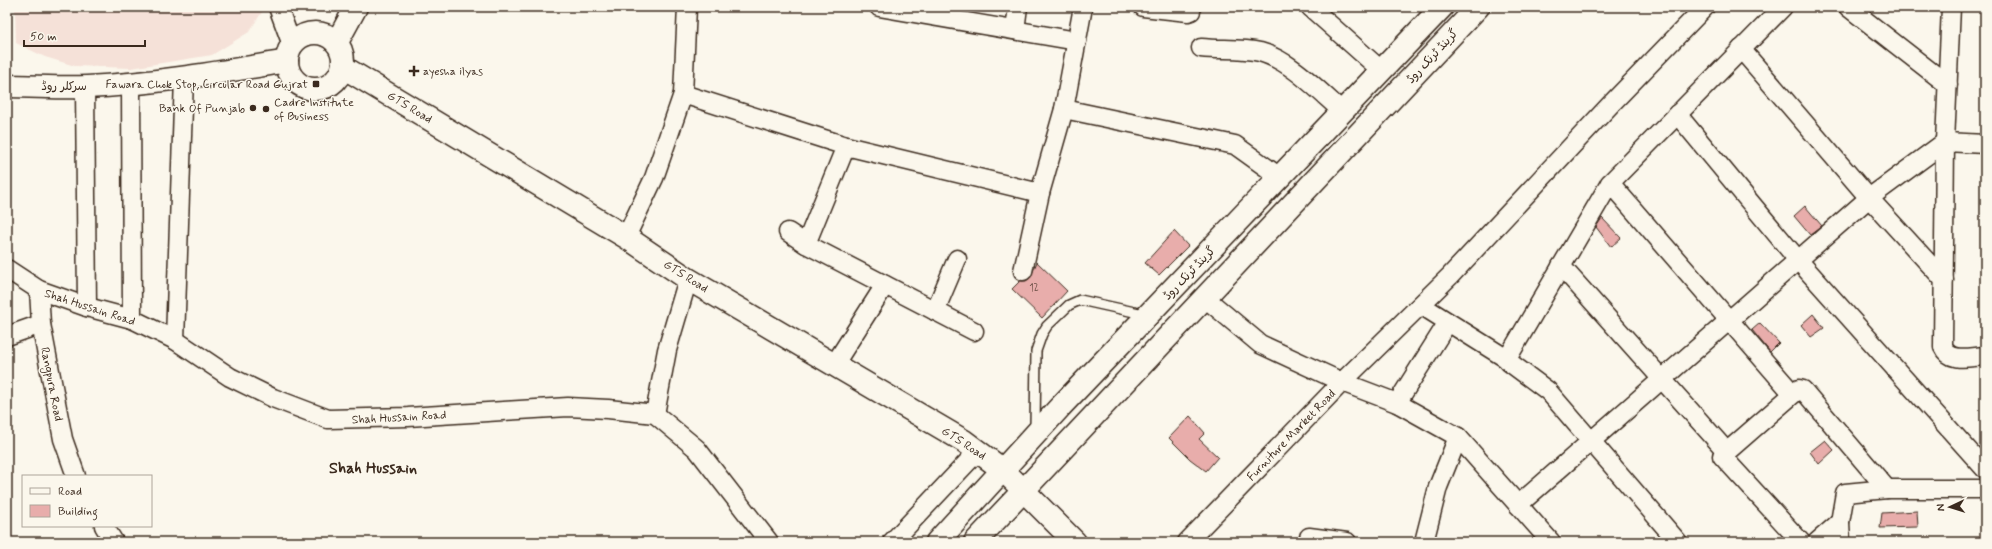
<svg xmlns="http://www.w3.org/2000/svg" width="1992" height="549" font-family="Mynerve,'Playpen Sans Arabic',sans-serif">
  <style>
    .built { fill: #f5e1d8 }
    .building { fill: #e8adab; stroke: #3b2a1e }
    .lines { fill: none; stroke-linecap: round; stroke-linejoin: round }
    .service-casing { stroke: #3b2a1e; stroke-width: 12 }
    .minor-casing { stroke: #3b2a1e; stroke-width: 21 }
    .tertiary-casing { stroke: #3b2a1e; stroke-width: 25 }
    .secondary-casing { stroke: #3b2a1e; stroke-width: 25 }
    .primary-casing { stroke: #3b2a1e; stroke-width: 25 }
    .service { stroke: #fbf7ec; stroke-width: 9 }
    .minor { stroke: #fbf7ec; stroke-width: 18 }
    .tertiary { stroke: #fbf7ec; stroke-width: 22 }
    .secondary { stroke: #fbf7ec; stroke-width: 22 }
    .primary { stroke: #fbf7ec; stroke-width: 22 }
    .poi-dot { fill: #3b2a1e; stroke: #fbf7ec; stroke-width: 1.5 }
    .labels { text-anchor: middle; stroke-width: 3; stroke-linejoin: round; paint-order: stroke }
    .number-label { font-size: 10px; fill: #664b41 }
    .street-label { font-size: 12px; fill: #3b2a1e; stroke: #fbf7ec }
    .poi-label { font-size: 12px; fill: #3b2a1e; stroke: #fbf7ec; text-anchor: start }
    .district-label { font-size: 16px; font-weight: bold; fill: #3b2a1e; stroke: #fbf7ec }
  </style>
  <rect width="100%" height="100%" fill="#fbf7ec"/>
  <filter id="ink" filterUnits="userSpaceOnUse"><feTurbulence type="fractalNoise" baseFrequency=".025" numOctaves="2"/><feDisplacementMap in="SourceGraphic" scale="8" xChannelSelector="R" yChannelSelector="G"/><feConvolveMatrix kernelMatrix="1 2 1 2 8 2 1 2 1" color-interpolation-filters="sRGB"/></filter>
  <g filter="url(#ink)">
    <path class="built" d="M15,7H262V12L249,32L212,55L131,68L75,66L45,57L16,43Z"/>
    <g class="building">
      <path d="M1805,206L1822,226L1810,235L1794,216Z"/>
      <path d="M1602,218L1621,238L1611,247L1596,227Z"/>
      <path d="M1174,231L1188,246L1159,275L1145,263Z"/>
      <path d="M1037,262L1067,291L1042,318L1012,289L1020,281H1026L1030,278Z"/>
      <path d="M1813,314L1824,328L1811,337L1801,325Z"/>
      <path d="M1760,323L1779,343L1770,352L1752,330Z"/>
      <path d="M1190,416L1205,433L1199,439L1218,457L1206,471L1190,459L1169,438Z"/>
      <path d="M1825,440L1834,450L1819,464L1810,452Z"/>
      <path d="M1917,511L1918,527L1880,528L1882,513Z"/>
    </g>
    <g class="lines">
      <defs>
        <path id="service" d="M1035,429L1036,351L1042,334L1047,326L1069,305L1080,300L1148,315"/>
        <g id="minor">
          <path d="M278,7L292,45"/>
          <path d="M879,7L1077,41"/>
          <path d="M1143,7L1188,12L1191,11L1192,7"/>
          <path d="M1310,7L1382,71"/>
          <path d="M1848,7L1948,85"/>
          <path d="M1951,7L1945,142L1943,347C1950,363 1969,357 1985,356"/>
          <path d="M1015,30L1018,7"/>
          <path d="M1201,48C1220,50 1242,48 1260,52C1290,60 1320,92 1343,112"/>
          <path d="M1741,49L1869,198L1944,280"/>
          <path d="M131,84L132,319"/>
          <path d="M85,87L87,307"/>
          <path d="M683,94L846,146L806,244L974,331"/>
          <path d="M1064,109L1235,145L1281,178"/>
          <path d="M1677,114L1798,260L1985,469"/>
          <path d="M846,146L1040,193"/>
          <path d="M1610,183L1793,394"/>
          <path d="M788,232L806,244"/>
          <path d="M626,237L654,178L683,94L687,7"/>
          <path d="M1561,266L1727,452"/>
          <path d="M7,269L39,290L87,307L132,319L175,340L230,377L273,398L328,419L408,417L568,407L608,409L655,414L697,449L769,542"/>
          <path d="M1023,271L1040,193L1064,109L1083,7"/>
          <path d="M39,290L41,324L63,439L76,476"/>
          <path d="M1204,297L1260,344L1342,382L1450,276L1611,104L1705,7"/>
          <path d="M1421,305L1507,359"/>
          <path d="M935,311L957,259"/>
          <path d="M7,336L41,324"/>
          <path d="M175,340L184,78"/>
          <path d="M834,365L885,285"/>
          <path d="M1397,403L1448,322"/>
          <path d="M655,414L667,350L688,279"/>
          <path d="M1518,505L1869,198L1945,142L1985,144"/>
          <path d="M104,526L114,542"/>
          <path d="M1309,537L1347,542"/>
          <path d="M892,542L979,450"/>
          <path d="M1187,542L1342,382L1397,403L1458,437L1551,542"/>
          <path d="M1424,542L1438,487L1458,437"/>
          <path d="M1678,542L1548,391L1509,362L1507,359L1610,183L1783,7"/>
          <path d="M1801,542L1722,456L1799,389L1803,390L1887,489"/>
          <path d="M1817,542L1840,522"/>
          <path d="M1841,542L1840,522L1845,493L1887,489H1985"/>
        </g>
        <g id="tertiary">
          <path d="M337,42L356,7"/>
          <path d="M1024,491L1075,542"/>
        </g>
        <g id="secondary">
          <circle cx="315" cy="61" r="28"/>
          <path d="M343,67L626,237L688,279L964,441L1003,470L1024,491"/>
          <path d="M7,86C33,86 60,88 87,87C154,84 221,72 287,61"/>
        </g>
        <g id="primary">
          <path d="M937,542L1061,406L1442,7"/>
          <path d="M975,542L1478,7"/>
        </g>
      </defs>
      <use href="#service" class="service-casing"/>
      <use href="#minor" class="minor-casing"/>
      <use href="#tertiary" class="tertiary-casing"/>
      <use href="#secondary" class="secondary-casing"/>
      <use href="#primary" class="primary-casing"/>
      <use href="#service" class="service"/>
      <use href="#minor" class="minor"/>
      <use href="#tertiary" class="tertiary"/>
      <use href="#secondary" class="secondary"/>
      <use href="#primary" class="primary"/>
    </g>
  </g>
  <g class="poi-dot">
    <path d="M412 65h4v4h4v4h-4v4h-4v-4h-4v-4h4z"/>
    <rect x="312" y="80" width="8" height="8" rx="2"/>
    <circle cx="253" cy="108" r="4"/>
    <circle cx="266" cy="109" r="4"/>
  </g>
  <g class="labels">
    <g class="number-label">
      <text x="1034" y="291">12</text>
    </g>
    <g class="street-label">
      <text transform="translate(1432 56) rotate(-47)" y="4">گرینڈ ٹرنک روڈ</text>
      <text x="64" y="90">سرکلر روڈ</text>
      <text transform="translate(410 107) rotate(31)" y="4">GTS Road</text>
      <text transform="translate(1189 273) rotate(-46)" y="4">گرینڈ ٹرنک روڈ</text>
      <text transform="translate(686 276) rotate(32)" y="4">GTS Road</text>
      <text transform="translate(90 307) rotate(18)" y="4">Shah Hussain Road</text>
      <text transform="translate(52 384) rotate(79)" y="4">Rangpura Road</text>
      <text transform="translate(399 417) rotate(-3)" y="4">Shah Hussain Road</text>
      <text transform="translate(1291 435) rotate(-46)" y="4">Furniture Market Road</text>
      <text transform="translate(964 443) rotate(33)" y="4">GTS Road</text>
    </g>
    <g class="poi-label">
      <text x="423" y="75">ayesha ilyas</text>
      <text x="308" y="88" text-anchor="end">Fawara Chok Stop, Circular Road Gujrat</text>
      <text x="274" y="106">Cadre Institute<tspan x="274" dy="14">of Business</tspan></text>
      <text x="245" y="112" text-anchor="end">Bank Of Punjab</text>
    </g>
    <g class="district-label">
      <text x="373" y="473">Shah Hussain</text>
    </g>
  </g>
  <rect width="1992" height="549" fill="none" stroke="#fbf7ec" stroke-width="24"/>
  <rect x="12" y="12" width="1968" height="525" fill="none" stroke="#3b2a1e" stroke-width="1.5" filter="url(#ink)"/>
  <rect x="22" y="475" width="130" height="52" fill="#fbf7ec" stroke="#aea59a"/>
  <rect x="30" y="488" width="20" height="6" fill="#fbf7ec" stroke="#aea59a"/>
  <text x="58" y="495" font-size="12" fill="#3b2a1e">Road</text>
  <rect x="30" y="505" width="20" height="12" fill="#e8adab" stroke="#aea59a"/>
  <text x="58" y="515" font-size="12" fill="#3b2a1e">Building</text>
  <g transform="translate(1950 507) rotate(266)" stroke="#fbf7ec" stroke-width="3" paint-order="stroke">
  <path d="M0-3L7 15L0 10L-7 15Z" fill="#3b2a1e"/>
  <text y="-6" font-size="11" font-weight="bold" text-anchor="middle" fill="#3b2a1e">N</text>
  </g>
  <path d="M24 40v6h121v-6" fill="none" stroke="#3b2a1e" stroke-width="2"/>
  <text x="30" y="40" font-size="12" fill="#3b2a1e" stroke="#fbf7ec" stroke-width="3" paint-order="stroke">50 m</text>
</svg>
